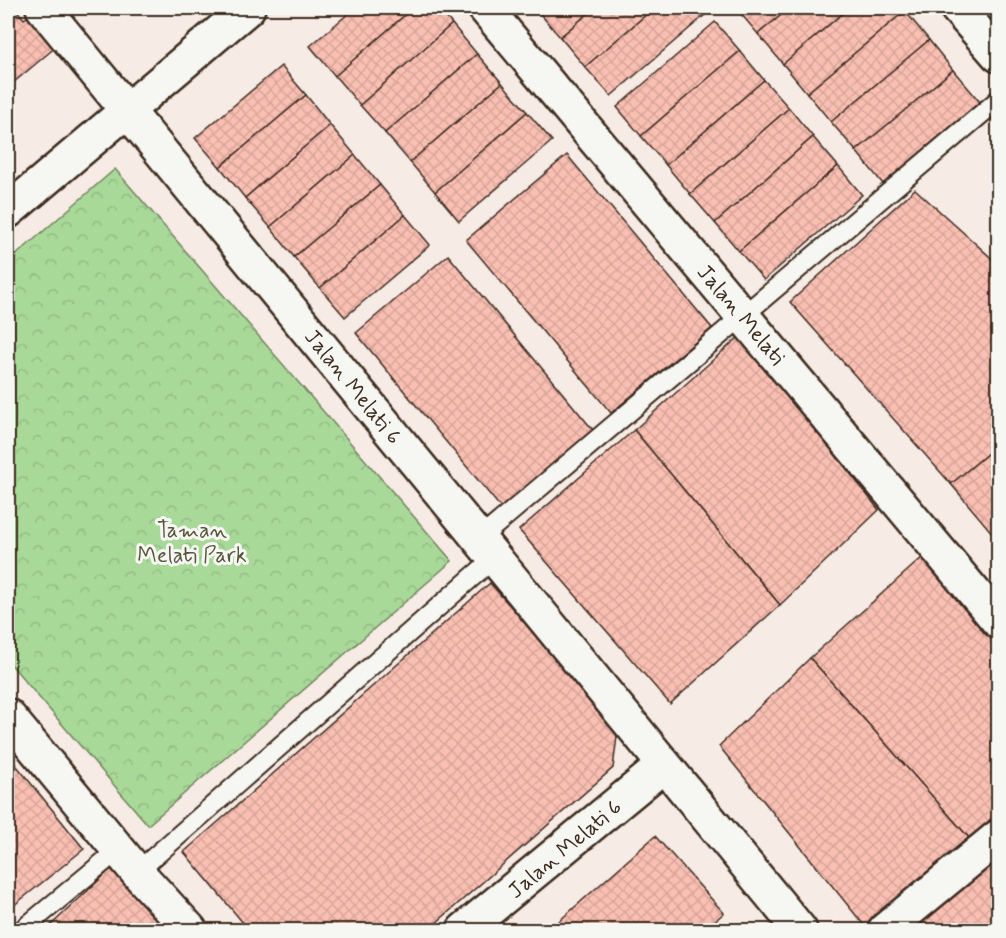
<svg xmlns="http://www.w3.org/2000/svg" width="1006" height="938" font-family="Mynerve,sans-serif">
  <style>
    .forest { fill: url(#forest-crowns); stroke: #72825c; stroke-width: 1.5 }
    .building { fill: url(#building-cross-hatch); stroke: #3b2a1e; stroke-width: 1.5 }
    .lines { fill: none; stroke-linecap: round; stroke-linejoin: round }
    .lane-casing { stroke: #3b2a1e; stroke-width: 22 }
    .street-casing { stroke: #3b2a1e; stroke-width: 38 }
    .lane { stroke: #f6f6f2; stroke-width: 18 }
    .street { stroke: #f6f6f2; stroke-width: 33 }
    .labels { text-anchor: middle; stroke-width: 6; stroke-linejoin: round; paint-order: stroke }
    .street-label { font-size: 22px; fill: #3b2a1e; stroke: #f6f6f2 }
    .park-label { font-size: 22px; fill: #56563d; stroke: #f6f6f2 }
  </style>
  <defs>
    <pattern id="forest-crowns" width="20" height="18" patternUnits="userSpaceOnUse" patternTransform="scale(1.5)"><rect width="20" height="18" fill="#a8d999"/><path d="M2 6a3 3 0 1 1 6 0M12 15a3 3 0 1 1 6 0" fill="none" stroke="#92ba83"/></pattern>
    <pattern id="building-cross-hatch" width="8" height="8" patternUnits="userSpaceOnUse" patternTransform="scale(1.5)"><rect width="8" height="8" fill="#fabfb3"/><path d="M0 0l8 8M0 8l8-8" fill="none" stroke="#d7a49a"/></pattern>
  </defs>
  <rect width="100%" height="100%" fill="#f7ebe5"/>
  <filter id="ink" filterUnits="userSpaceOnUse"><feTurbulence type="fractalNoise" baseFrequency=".0167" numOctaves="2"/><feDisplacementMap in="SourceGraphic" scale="12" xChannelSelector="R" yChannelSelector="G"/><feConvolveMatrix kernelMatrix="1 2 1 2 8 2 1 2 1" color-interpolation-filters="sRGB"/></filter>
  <g filter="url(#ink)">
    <path class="forest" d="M115,169L452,561L148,825L8,661V262Z"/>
    <g class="building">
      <path d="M8,8H15L24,19L31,14L57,46L13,83L8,76Z"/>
      <path d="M355,8H413L335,76L310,46Z"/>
      <path d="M413,8H438L452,24L360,105L335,76Z"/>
      <path d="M535,8H595L560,37Z"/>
      <path d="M595,8H654L585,67L560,37Z"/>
      <path d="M654,8H698L705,15L611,96L585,67Z"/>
      <path d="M736,8H790L758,34Z"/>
      <path d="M790,8H849L783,64L758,34Z"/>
      <path d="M849,8H902L905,11L807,93L783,64Z"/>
      <path d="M905,11L929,40L831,122L807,93Z"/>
      <path d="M715,22L740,51L641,136L617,107Z"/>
      <path d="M452,24L477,54L385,133L360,105Z"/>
      <path d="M929,40L953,70L856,151L831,122Z"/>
      <path d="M740,51L764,80L666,165L641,136Z"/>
      <path d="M477,54L502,83L410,162L385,133Z"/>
      <path d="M281,66L306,95L220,167L195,138Z"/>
      <path d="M953,70L980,102L883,184L856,151Z"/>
      <path d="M764,80L789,108L690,194L666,165Z"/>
      <path d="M502,83L527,112L435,192L410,162Z"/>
      <path d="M306,95L330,125L245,198L220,167Z"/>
      <path d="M789,108L813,137L715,223L690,194Z"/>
      <path d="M527,112L552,141L459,221L435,192Z"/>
      <path d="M330,125L355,155L270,227L245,198Z"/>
      <path d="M813,137L838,166L739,251L715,223Z"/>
      <path d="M355,155L380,185L294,257L270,227Z"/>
      <path d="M567,155L712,328L611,413L466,240Z"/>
      <path d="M838,166L862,195L764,280L739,251Z"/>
      <path d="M380,185L405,215L320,288L294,257Z"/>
      <path d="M915,189L998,264V445L951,484L790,302Z"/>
      <path d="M405,215L430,245L345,317L320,288Z"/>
      <path d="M448,255L593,430L501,508L356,333Z"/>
      <path d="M741,335L879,510L780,605L634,430Z"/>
      <path d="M634,430L780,605L670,704L519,530Z"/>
      <path d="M998,445V540L951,484Z"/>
      <path d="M925,555L998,648V812L970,839L810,658Z"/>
      <path d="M490,583L618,728L613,768L428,930H249L184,852Z"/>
      <path d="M810,658L970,839L867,929L719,746Z"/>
      <path d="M8,755L84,849L8,910Z"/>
      <path d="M655,836L724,913L704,930H549Z"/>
      <path d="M993,856L998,863V930H909Z"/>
      <path d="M113,867L166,930H54L50,926Z"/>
    </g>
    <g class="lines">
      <defs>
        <g id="lane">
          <path d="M479,539L998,100"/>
          <path d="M137,872L494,558"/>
          <path d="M22,930L118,850"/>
        </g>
        <g id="street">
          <path d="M43,8L800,930"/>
          <path d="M485,8L998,621"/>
          <path d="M957,8L998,55"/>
          <path d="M8,211L248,8"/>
          <path d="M8,716L137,872L190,930"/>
          <path d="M464,930L664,765"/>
          <path d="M885,930L998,837"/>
        </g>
      </defs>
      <use href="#lane" class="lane-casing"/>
      <use href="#street" class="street-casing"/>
      <use href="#lane" class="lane"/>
      <use href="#street" class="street"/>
    </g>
  </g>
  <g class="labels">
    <g class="street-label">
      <text transform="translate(742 314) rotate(50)" y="8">Jalan Melati</text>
      <text transform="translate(354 386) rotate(51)" y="8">Jalan Melati 6</text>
      <text transform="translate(564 848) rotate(-40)" y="8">Jalan Melati 6</text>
    </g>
    <g class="park-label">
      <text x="192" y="537">Taman<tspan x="192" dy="25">Melati Park</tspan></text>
    </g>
  </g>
  <rect width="1006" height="938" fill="none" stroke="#f6f6f2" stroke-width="30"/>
  <rect x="15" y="15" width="976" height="908" fill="none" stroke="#3b2a1e" stroke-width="2" filter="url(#ink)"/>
</svg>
